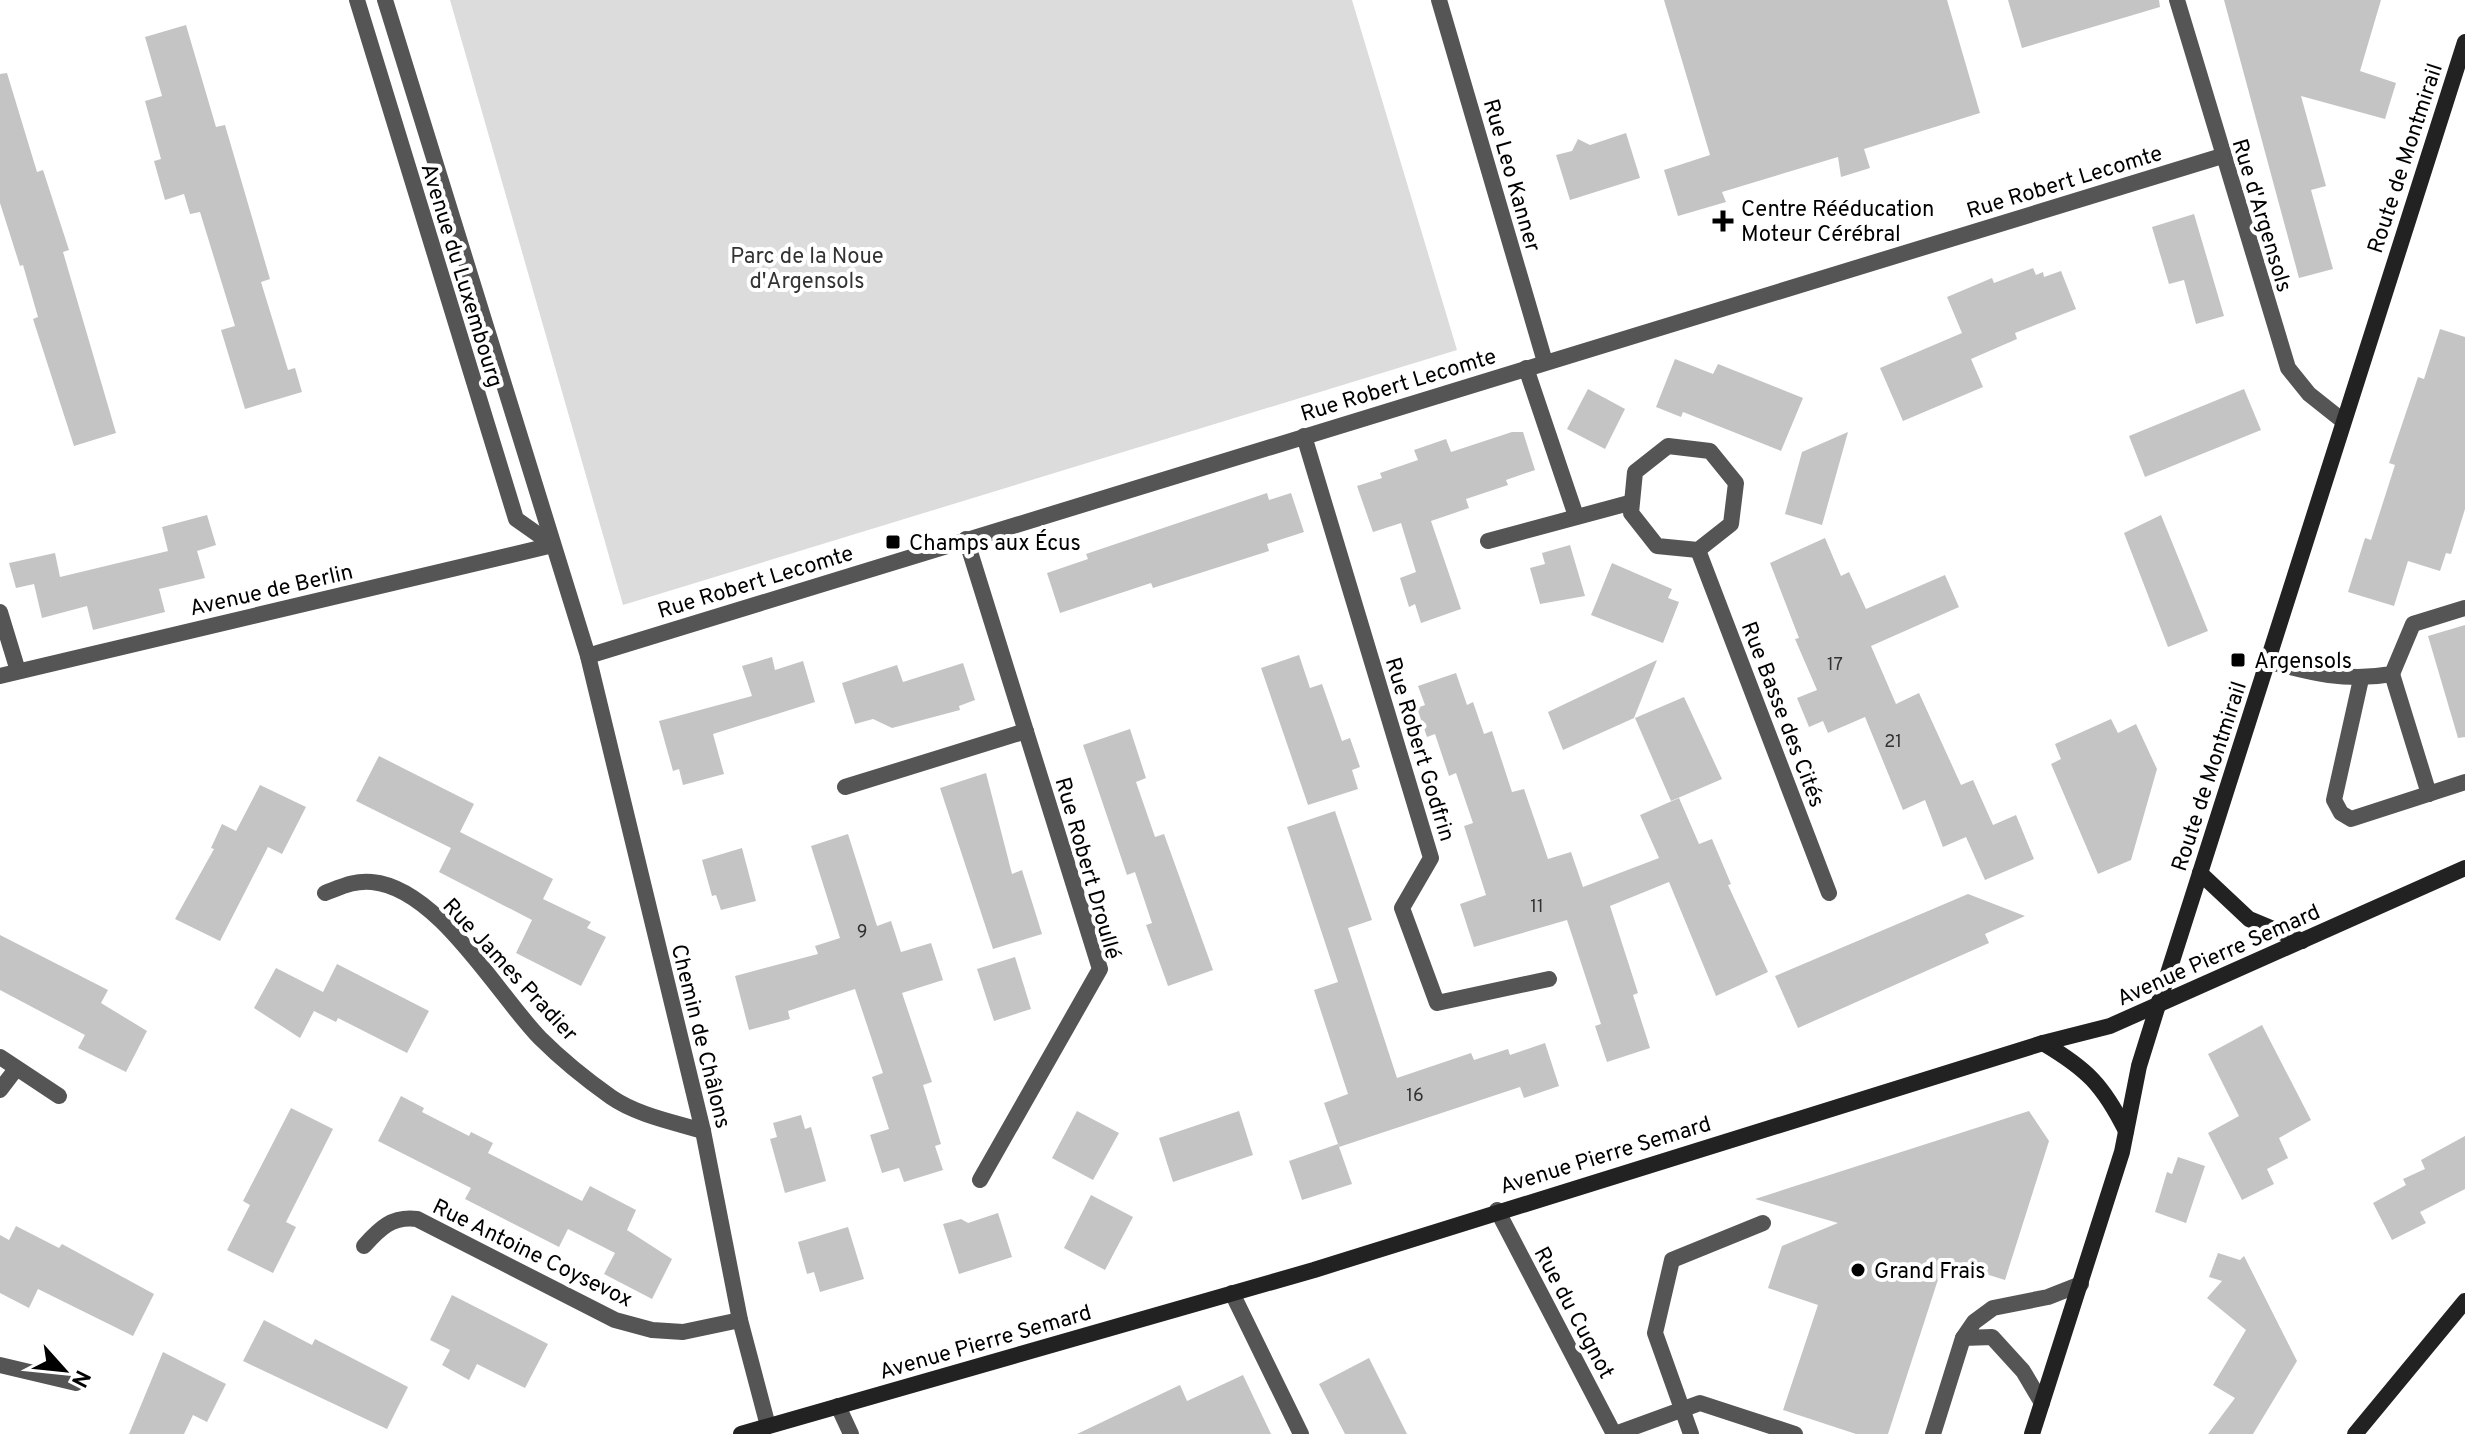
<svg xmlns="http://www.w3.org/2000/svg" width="2465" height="1434" font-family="Overpass,sans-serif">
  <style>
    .green { fill: #dcdcdc }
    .building { fill: #c4c4c4 }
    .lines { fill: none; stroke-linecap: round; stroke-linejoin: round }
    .lane { stroke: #555; stroke-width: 16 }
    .street { stroke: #555; stroke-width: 16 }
    .secondary { stroke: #222; stroke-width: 16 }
    .poi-dot { fill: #000; stroke: #fff; stroke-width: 3 }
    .labels { text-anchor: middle; stroke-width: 8; stroke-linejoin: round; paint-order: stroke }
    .number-label { font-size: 18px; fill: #313131 }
    .street-label { font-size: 22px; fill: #000; stroke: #fff }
    .poi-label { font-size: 22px; fill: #000; stroke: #fff; text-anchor: start }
    .park-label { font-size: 22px; fill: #333; stroke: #fff }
  </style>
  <rect width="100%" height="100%" fill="#fff"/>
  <path class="green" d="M450,0H1352L1457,350L623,605Z"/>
  <g class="building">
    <path d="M1664,0H1947L1980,113L1864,149L1870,168L1841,177L1838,157L1722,192L1726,202L1678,216L1664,170L1710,155Z"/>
    <path d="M2008,0H2159L2160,7L2022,48Z"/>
    <path d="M2224,0H2381L2360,71L2396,83L2385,119L2301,96L2326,186L2311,190L2333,269L2299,278Z"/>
    <path d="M186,25L216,127L225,125L270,279L261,282L288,370L295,368L302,392L245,409L221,330L235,326L200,212L190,214L184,194L165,200L154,161L161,159L145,101L162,96L145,37Z"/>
    <path d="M7,73L37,172L43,170L69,250L63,252L116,433L74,446L33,319L38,317L23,265L20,266L0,203V74Z"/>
    <path d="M1626,133L1640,178L1570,200L1556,155L1572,151L1578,139L1590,145Z"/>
    <path d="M2194,214L2224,316L2196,324L2184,280L2169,284L2152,227Z"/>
    <path d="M2033,268L2036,275L2043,272L2044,277L2061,271L2076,309L2015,333L2017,339L1971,359L1983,387L1903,421L1880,368L1962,333L1947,297L1992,278L1994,283Z"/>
    <path d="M2440,329L2465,337V509L2451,554L2446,553L2440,571L2408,561L2394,606L2348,592L2365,538L2371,540L2395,465L2389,463L2418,377L2424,379Z"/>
    <path d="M1675,359L1713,374L1718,364L1803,398L1781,451L1683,412L1681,417L1656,407Z"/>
    <path d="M1588,389L1625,409L1605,449L1567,429Z"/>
    <path d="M2244,389L2261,430L2145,477L2129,436Z"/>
    <path d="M1512,432H1523L1535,470L1506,480L1508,485L1466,499L1469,508L1431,521L1461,609L1421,623L1415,604L1409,607L1400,578L1416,572L1401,523L1373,532L1357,486L1382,478L1380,473L1418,460L1414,450L1446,439L1451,452Z"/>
    <path d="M1848,432L1822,525L1785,514L1802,452Z"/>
    <path d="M1267,493L1269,500L1291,493L1304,532L1267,544L1269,551L1153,588L1151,583L1060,613L1047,573L1088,559L1086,554Z"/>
    <path d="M207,515L216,545L197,551L205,578L159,589L165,612L93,630L87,606L42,618L34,584L16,588L9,563L55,553L60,577L168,551L162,527Z"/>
    <path d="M2161,515L2208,631L2168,647L2124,533Z"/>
    <path d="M1825,538L1841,576L1849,572L1866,609L1945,575L1959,607L1871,646L1896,704L1919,693L1961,785L1973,780L1993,825L2016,815L2034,859L1985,880L1966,837L1943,847L1925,800L1903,810L1865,717L1828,733L1823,721L1809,727L1797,698L1817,690L1795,639L1799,638L1770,563Z"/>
    <path d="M1570,545L1585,596L1540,604L1530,568L1545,564L1542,553Z"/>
    <path d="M1612,563L1672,589L1668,598L1679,602L1663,643L1591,615Z"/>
    <path d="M2465,625V737L2458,738L2428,636Z"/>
    <path d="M1299,655L1310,688L1322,684L1342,741L1350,738L1360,767L1352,770L1358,789L1308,805L1261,668Z"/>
    <path d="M772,657L775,670L803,661L815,702L713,734L724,774L683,785L679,769L673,771L659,721L752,696L742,666Z"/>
    <path d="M1657,660L1634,718L1563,750L1548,712Z"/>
    <path d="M963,663L975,700L959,706L960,710L892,728L873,719L855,724L842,683L897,665L903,682Z"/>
    <path d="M1456,673L1467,705L1473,702L1484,734L1492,731L1512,792L1524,789L1548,859L1571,852L1583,887L1659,858L1640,815L1679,798L1699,844L1712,839L1731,884L1728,885L1768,972L1716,996L1669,882L1610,906L1638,993L1633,995L1650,1048L1607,1062L1595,1026L1601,1024L1567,920L1474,947L1460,904L1486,895L1464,826L1473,823L1456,773L1449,776L1435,734L1427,737L1417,708L1425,705L1418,686Z"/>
    <path d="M1684,697L1722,779L1671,801L1635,718Z"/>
    <path d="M2111,719L2118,733L2136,724L2157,769L2131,860L2098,874L2051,764L2061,759L2055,744Z"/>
    <path d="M1130,729L1146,778L1136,782L1155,837L1164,834L1213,970L1168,986L1146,925L1152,923L1135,872L1127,875L1083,745Z"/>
    <path d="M379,756L474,804L460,832L553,879L543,899L591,922L587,928L606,937L581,986L516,953L532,920L439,872L451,848L356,801Z"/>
    <path d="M986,773L1012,874L1022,870L1042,934L993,949L940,788Z"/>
    <path d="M260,785L306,807L282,854L268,847L220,941L175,919L214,849L211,848L222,824L236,831Z"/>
    <path d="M1335,811L1372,920L1348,928L1397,1078L1471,1053L1474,1060L1508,1049L1510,1055L1545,1043L1559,1086L1524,1098L1520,1087L1339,1147L1324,1103L1348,1094L1314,990L1338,982L1287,827Z"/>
    <path d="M848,834L877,926L891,921L901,952L931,943L943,980L902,993L932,1082L923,1085L941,1144L935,1146L943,1170L904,1182L899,1168L882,1173L870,1135L889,1129L872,1077L883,1073L855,989L788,1011L790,1019L749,1030L735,976L818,954L815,946L840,938L811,846Z"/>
    <path d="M742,848L756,901L721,910L716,895L712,896L702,860Z"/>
    <path d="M1968,894L2025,916L1985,934L1989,943L1798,1028L1775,976Z"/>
    <path d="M0,935L108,990L101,1003L147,1031L126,1072L78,1048L85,1035L0,990Z"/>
    <path d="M1015,957L1031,1009L994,1021L977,969Z"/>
    <path d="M337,964L429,1011L407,1053L338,1018L336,1022L314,1011L300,1038L254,1008L276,968L323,992Z"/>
    <path d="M2262,1025L2311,1120L2279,1138L2288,1158L2267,1169L2274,1184L2242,1200L2208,1133L2239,1116L2208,1054Z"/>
    <path d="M401,1096L424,1108L422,1112L469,1136L471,1132L493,1143L488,1153L582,1201L590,1186L636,1210L627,1230L672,1259L652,1299L604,1274L615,1253L568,1229L559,1247L465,1199L471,1188L378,1141Z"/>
    <path d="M291,1108L333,1129L286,1222L296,1227L273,1273L227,1250L250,1205L243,1201Z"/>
    <path d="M1077,1111L1119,1133L1093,1180L1052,1158Z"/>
    <path d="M1239,1111L1253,1155L1173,1182L1159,1138Z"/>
    <path d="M2029,1111L2049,1141L2005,1280L1944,1261L1888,1434H1856L1783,1410L1818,1305L1768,1288L1782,1246L1838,1223L1755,1199Z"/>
    <path d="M801,1115L805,1129L811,1127L826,1181L785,1193L770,1139L777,1137L773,1123Z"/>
    <path d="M2465,1136V1189L2420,1212L2426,1223L2392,1240L2373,1203L2406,1185L2403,1179L2425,1169L2421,1160Z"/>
    <path d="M1338,1144L1352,1184L1302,1200L1289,1161Z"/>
    <path d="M2178,1157L2205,1166L2186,1223L2155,1212L2167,1172L2172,1174Z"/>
    <path d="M1091,1195L1133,1217L1105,1270L1064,1248Z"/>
    <path d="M998,1213L1012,1257L959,1274L943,1224L961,1219L968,1223Z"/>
    <path d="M16,1226L59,1248L62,1244L154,1294L133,1336L38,1289L29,1308L0,1293V1235L9,1240Z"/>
    <path d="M848,1227L864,1279L820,1292L814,1272L807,1274L798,1242Z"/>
    <path d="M2218,1253L2240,1260L2244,1256L2297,1361L2253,1434H2208L2235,1398L2213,1385L2246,1330L2207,1298L2222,1281L2209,1277Z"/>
    <path d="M452,1295L548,1344L525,1388L477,1364L469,1380L442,1365L450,1350L430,1340Z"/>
    <path d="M264,1320L312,1345L315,1339L408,1387L387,1429L243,1361Z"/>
    <path d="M163,1352L226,1384L207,1422L193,1415L184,1434H129Z"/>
    <path d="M1369,1358L1407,1434H1345L1319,1384Z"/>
    <path d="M1243,1375L1271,1434H1077L1180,1385L1187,1401Z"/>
  </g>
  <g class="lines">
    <g class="lane">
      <path d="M2267,661C2310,673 2347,682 2392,674L2413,624L2465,608"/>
      <path d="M2392,674L2429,794"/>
      <path d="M2361,679L2334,800L2341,813L2351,819L2465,782"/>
      <path d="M2042,1403L2023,1371L1992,1337L1963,1338L1974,1322L1993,1308L2048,1297L2081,1284"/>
      <path d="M1615,1434L1700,1403L1795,1434"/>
      <path d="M1691,1434L1655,1333L1672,1260L1763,1223"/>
      <path d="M1933,1434L1963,1338"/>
    </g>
    <g class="street">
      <path d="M357,0L516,519L553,545"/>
      <path d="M385,0L588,656L703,1131L740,1320L768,1426"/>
      <path d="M1439,0L1545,362"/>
      <path d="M2177,0L2288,368L2309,394L2343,421"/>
      <path d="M1526,368L1576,516"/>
      <path d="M1304,436L1431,858L1402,908L1437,1003L1549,979"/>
      <path d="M1668,446L1710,451L1736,483L1731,524L1698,550L1657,546L1631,513L1635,472Z"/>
      <path d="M966,539L1100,969L980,1180"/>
      <path d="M1488,541L1629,503"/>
      <path d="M1698,550L1829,893"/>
      <path d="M0,612L18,671"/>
      <path d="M588,656L2222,156"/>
      <path d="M0,676L553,545"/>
      <path d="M845,787L1026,731"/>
      <path d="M325,893C341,887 355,880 372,882C438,888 497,994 540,1038C561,1059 587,1080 611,1097C637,1115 673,1122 703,1131"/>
      <path d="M0,1057L59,1096"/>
      <path d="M0,1090L16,1069"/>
      <path d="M1497,1210L1614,1434"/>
      <path d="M364,1246C380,1228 392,1216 417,1219L615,1320L652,1330L683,1332L740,1320"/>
      <path d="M1232,1293L1301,1434"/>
      <path d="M0,1365L76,1383"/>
      <path d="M838,1406L851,1434"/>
    </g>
    <g class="secondary">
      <path d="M2200,873L2249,919L2302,941"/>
      <path d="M2043,1043C2087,1069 2103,1085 2126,1131"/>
      <path d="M741,1434L1314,1270L2043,1043L2110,1026L2465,868"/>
      <path d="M2032,1434L2122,1152L2139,1066L2158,1005L2465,42"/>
      <path d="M2355,1434L2465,1301"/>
    </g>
  </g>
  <g class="poi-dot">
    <path d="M1719 209h8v8h8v8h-8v8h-8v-8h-8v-8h8z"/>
    <rect x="885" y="534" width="16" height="16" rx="4"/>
    <rect x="2230" y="652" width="16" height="16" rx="4"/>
    <circle cx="1858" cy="1270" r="8"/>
  </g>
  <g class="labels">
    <g class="number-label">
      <text x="1835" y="670">17</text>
      <text x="1893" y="747">21</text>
      <text x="1537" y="912">11</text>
      <text x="862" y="937">9</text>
      <text x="1415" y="1101">16</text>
    </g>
    <g class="street-label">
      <text transform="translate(2404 158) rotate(-72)" y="8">Route de Montmirail</text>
      <text transform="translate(1513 175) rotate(74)" y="8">Rue Leo Kanner</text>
      <text transform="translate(2064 181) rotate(-17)" y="8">Rue Robert Lecomte</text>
      <text transform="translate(2263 215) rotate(73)" y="8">Rue d'Argensols</text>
      <text transform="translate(463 275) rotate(73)" y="8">Avenue du Luxembourg</text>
      <text transform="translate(1398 384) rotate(-17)" y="8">Rue Robert Lecomte</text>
      <text transform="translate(755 581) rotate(-17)" y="8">Rue Robert Lecomte</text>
      <text transform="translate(271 589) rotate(-13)" y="8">Avenue de Berlin</text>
      <text transform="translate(1784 714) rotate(69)" y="8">Rue Basse des Cités</text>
      <text transform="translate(1421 749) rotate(73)" y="8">Rue Robert Godfrin</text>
      <text transform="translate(2208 776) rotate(-72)" y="8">Route de Montmirail</text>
      <text transform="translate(1089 868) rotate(74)" y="8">Rue Robert Droullé</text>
      <text transform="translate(2218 954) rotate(-24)" y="8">Avenue Pierre Semard</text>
      <text transform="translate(511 969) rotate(47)" y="8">Rue James Pradier</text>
      <text transform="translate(702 1036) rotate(76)" y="8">Chemin de Châlons</text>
      <text transform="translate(1605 1154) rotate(-17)" y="8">Avenue Pierre Semard</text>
      <text transform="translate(533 1252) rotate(26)" y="8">Rue Antoine Coysevox</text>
      <text transform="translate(1575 1312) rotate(62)" y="8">Rue du Cugnot</text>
      <text transform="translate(985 1341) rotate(-16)" y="8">Avenue Pierre Semard</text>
    </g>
    <g class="poi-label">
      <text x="1741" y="216">Centre Rééducation<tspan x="1741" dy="25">Moteur Cérébral</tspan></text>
      <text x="909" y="550">Champs aux Écus</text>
      <text x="2254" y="668">Argensols</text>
      <text x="1874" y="1278">Grand Frais</text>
    </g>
    <g class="park-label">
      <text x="807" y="263">Parc de la Noue<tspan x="807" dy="25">d'Argensols</tspan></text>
    </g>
  </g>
  <g transform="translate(64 1370) rotate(117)" stroke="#ffffff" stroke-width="6" paint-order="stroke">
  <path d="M0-6L14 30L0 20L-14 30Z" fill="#000000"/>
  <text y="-12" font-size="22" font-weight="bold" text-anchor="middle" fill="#000000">N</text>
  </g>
</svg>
